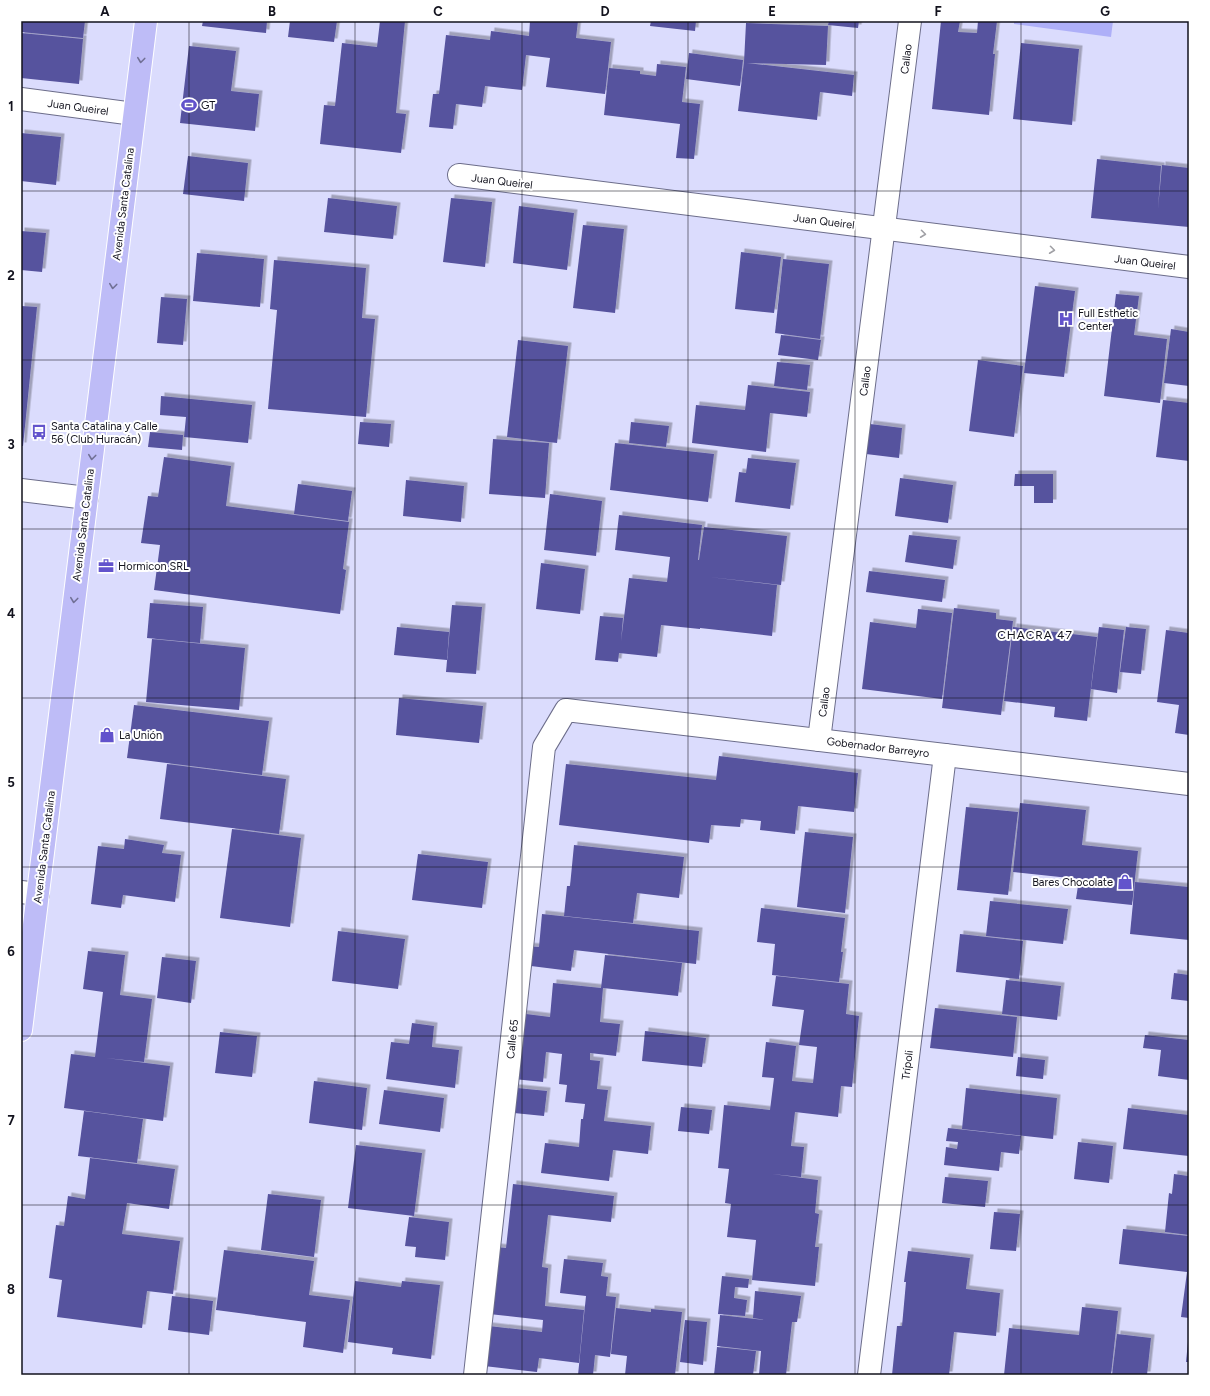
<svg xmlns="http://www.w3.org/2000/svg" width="1210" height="1396" font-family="Figtree,sans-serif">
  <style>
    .green { fill: #aeaff8 }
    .building { fill: #56529e; filter: url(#shadow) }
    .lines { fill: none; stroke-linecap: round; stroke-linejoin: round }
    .minor-casing { stroke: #6c6d8a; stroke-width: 24 }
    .primary-casing { stroke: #fff; stroke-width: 24 }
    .minor { stroke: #fff; stroke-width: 22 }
    .primary { stroke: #bebcf7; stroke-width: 22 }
    .oneway { stroke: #717095 }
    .oneway2 { stroke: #a0a0a5 }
    .grid { fill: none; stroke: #12121d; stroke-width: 1; stroke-opacity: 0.55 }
    .labels { text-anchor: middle; stroke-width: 4; stroke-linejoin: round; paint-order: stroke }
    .street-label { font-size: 11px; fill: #12121d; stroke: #fff }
    .poi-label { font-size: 11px; fill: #12121d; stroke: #fff; text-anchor: start }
    .neighbourhood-label { font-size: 12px; letter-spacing: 1px; fill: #12121d; stroke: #fff }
    .neatline { fill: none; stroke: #12121d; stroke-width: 1.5 }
    .grid-label { font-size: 13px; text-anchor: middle; font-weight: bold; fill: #12121d }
  </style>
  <defs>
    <filter id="shadow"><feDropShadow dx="3.5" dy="-3.5" stdDeviation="0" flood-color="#0004"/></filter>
  </defs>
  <rect width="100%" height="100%" fill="#dbdcfd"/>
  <path class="green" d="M1014,21H1113L1111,37L1014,24Z"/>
  <g class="building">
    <path d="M21,21H85L83,38L21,32Z"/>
    <path d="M203,21H267L266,33L202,26Z"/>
    <path d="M290,21H337L334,42L288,37Z"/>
    <path d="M380,21H405L396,113L406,114L401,153L320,144L324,105L335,106L342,43L377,47Z"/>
    <path d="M530,21H578L576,38L611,42L605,94L546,87L550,58L526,55L522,90L485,86L482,107L456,104L453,129L429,127L433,94H439L446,35L490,40L491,31L529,36Z"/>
    <path d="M651,21H696L695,31L650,26Z"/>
    <path d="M829,21H859L858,28L828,25Z"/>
    <path d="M941,21H960L958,32L977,33L978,21H997L993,54H995L989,115L932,109Z"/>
    <path d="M746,23L828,26L826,65L747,63L854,75L852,96L820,92L817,120L738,111L744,62Z"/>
    <path d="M21,33L83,39L79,84L21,78Z"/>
    <path d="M1021,43L1079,49L1072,125L1013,119Z"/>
    <path d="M189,46L236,51L231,91L259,94L255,131L180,123Z"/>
    <path d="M689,53L743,60L740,86L686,79Z"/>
    <path d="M657,64L686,67L682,102L700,104L694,159L676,158L680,124L604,115L609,68L640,71V74L656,76Z"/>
    <path d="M21,133L61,137L56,185L21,181Z"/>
    <path d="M188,156L248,163L244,201L183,194Z"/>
    <path d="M1097,159L1161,166L1158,209L1162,165L1189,168V227L1091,218Z"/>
    <path d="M328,198L397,206L393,239L324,232Z"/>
    <path d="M451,198L492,202L485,267L443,262Z"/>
    <path d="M519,206L574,213L567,270L513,263Z"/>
    <path d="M583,225L624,229L615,313L573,308Z"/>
    <path d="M21,231L46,233L42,272L21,270Z"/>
    <path d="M741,252L781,257L774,313L735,309Z"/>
    <path d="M197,253L264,259L260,307L193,301Z"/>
    <path d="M783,259L829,264L820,339L775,333Z"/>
    <path d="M274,260L366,268L362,318L375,319L366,417L268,409L277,310L270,309Z"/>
    <path d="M1035,286L1075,291L1064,377L1024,373Z"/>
    <path d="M1116,294L1139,296L1134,335L1167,339L1160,403L1104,396Z"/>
    <path d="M161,297L187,299L183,345L157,343Z"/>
    <path d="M21,306L37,307L23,446H21Z"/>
    <path d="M1171,329L1189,332V386L1164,383Z"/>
    <path d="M781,335L821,340L818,360L778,355Z"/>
    <path d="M518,340L568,346L557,443L507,437Z"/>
    <path d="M978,360L1023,366L1014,437L969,431Z"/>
    <path d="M777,362L810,365L807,390L774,386Z"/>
    <path d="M748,385L810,392L807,417L770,413L766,452L692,443L696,405L745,410Z"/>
    <path d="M161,396L252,405L248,443L184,437L186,417L160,415Z"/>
    <path d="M1163,400L1189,403V461L1156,457Z"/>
    <path d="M360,422L391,424L389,447L358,444Z"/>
    <path d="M631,422L669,426L666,447L629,443Z"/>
    <path d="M870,424L902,428L899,458L866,454Z"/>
    <path d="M150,432L183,435L182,450L148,447Z"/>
    <path d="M493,439L549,443L545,498L489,494Z"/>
    <path d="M615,443L714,454L708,502L610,490Z"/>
    <path d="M164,457L231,466L226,506L349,522L343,569L346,570L340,614L154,590L160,545L141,543L148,496L158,497Z"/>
    <path d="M748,458L796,463L790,509L735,502L739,472L746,473Z"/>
    <path d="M1015,474H1053V503H1034V486H1014Z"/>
    <path d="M900,478L953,485L948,523L895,516Z"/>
    <path d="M406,480L464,486L461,522L403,516Z"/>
    <path d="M298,484L352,491L348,521L294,514Z"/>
    <path d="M550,494L602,501L596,556L544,550Z"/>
    <path d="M619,515L702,525L698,560H699L704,527L787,536L781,585L709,577L777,585L772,636L700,628V629L661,625L657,657L619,653L618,662L595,660L600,616L623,618L621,641L629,578L667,582L670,557L615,550Z"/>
    <path d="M909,535L957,540L953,569L905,562Z"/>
    <path d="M541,563L585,569L580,614L536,609Z"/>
    <path d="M869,571L945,580L942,602L866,592Z"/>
    <path d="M150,603L203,607L200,643L147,638Z"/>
    <path d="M452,605L482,607L476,674L446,672Z"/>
    <path d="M954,608L996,613V619L1013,621L1001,715L942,708Z"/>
    <path d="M918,609L952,613L942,699L862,689L870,622L916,628Z"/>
    <path d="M397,627L449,632L447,660L394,655Z"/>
    <path d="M1013,627L1097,637L1087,721L1054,717L1055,707L1004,701Z"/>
    <path d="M1099,627L1124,630L1117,693L1091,689Z"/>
    <path d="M1126,627L1146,629L1141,674L1120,672Z"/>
    <path d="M1166,630L1189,633V735L1175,733L1179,705L1157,702Z"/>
    <path d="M152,639L245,648L239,710L146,702Z"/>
    <path d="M399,698L483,706L479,743L396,735Z"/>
    <path d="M134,705L269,721L262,775L127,758Z"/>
    <path d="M719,756L858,773L854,812L798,806L795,834L760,830L761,821L741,819L740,827L711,825L709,843L559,825L566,764L716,780Z"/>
    <path d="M167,764L286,779L279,834L160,819Z"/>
    <path d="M1020,803L1086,810L1082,845L1138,851L1132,905L1076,899L1079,879L1013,872Z"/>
    <path d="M966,807L1018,812L1008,895L957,890Z"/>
    <path d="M232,829L301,838L290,927L220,918Z"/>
    <path d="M805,832L853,837L845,913L797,907Z"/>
    <path d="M125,839L164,845L162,853L181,855L175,902L123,895L121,908L91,904L98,846L124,849Z"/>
    <path d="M574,845L684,857L679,898L637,893L633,923L564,916L567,886H570Z"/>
    <path d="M418,854L488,862L482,908L412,900Z"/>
    <path d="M1135,882L1189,887V940L1130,934Z"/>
    <path d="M990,901L1068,909L1063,944L986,936Z"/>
    <path d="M761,908L845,918L841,952H843L839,982L772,975L775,944L757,942Z"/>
    <path d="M542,914L699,931L696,964L574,950L571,971L523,965L525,946L539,947Z"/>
    <path d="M338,931L405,939L398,989L332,981Z"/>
    <path d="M960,934L1023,941L1019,979L956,972Z"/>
    <path d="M88,951L125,955L120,995L152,999L144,1062L106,1058L170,1066L163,1121L64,1108L71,1054L95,1057L103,992L83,989Z"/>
    <path d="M605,955L682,963L678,996L603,988L600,1022L620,1024L616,1056L590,1053V1060L600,1061L597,1089L608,1090L604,1121L651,1126L648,1154L613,1150L609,1181L541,1173L545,1143L579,1147L581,1119H583L585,1104L565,1102L567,1085L559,1084L562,1054L546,1052L543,1082L514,1079L518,1013L550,1017L553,983L601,988Z"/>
    <path d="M162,957L196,961L191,1003L157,998Z"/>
    <path d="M1174,973L1189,975V1001L1171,999Z"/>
    <path d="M776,976L849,984L846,1014L859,1016L852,1087L841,1086L838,1117L795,1112L791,1146L804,1147L801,1177L772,1174L818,1180L815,1213L819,1214L815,1247H819L815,1286L752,1280L756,1240L727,1237L731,1204L725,1203L729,1169L718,1168L724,1105L770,1110L774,1078L762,1077L766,1042L796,1046L792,1081L813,1083L817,1047L799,1045L804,1010L772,1006Z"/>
    <path d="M1006,980L1061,986L1057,1020L1002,1014Z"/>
    <path d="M935,1008L1017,1017L1013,1057L930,1048Z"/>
    <path d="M412,1023L434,1026L432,1047L459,1050L455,1088L386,1079L391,1042L409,1044Z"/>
    <path d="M645,1031L706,1038L702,1067L642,1061Z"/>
    <path d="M220,1032L257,1036L252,1077L215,1073Z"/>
    <path d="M1145,1035L1189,1040V1080L1158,1076L1161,1050L1143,1048Z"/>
    <path d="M1018,1057L1045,1060L1043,1079L1016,1076Z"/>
    <path d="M314,1081L367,1088L362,1130L309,1123Z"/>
    <path d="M507,1087L547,1091L544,1116L504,1112Z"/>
    <path d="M966,1088L1057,1098L1053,1139L962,1129Z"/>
    <path d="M384,1090L444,1098L440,1132L379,1124Z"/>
    <path d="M681,1107L712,1110L709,1134L678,1131Z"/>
    <path d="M1128,1108L1189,1115V1156L1123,1149Z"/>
    <path d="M84,1111L143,1119L137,1163L78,1156Z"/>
    <path d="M948,1128L1021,1136L1019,1154L1001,1152L999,1171L944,1165L946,1147L957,1149L958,1142L946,1141Z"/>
    <path d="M1078,1142L1113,1146L1109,1183L1074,1179Z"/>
    <path d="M356,1145L422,1153L414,1216L348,1208Z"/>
    <path d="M90,1158L175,1169L169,1209L127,1203L122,1234L180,1241L173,1294L147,1291L142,1328L57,1317L62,1280L49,1278L56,1225L64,1226L68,1196L85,1199Z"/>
    <path d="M1188,1172L1189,1235L1165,1232L1169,1193L1172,1194L1174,1174L1188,1176Z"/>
    <path d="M945,1177L988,1181L985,1207L942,1203Z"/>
    <path d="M513,1184L614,1196L611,1222L548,1215L542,1267L548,1268L545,1306L584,1310L579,1363L539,1358L537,1372L484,1366L489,1326L542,1332L543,1320L489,1314L496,1247L506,1248Z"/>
    <path d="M268,1194L321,1200L314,1257L261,1250Z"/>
    <path d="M994,1212L1020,1214L1016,1251L990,1249Z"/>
    <path d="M409,1217L449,1222L445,1260L415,1257L416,1247L405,1246Z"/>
    <path d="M1123,1229L1189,1236V1318L1181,1317L1187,1272L1119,1264Z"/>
    <path d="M224,1250L314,1261L309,1295L350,1300L343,1353L303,1347L306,1322L216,1310Z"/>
    <path d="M908,1251L970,1258L966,1289L1000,1293L996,1336L954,1332L949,1375H892L897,1326H902L906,1282H904Z"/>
    <path d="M564,1259L603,1263L601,1276L608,1277L606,1296L616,1297L610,1357L595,1355L593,1375H578L586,1296L560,1293Z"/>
    <path d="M722,1276L749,1279L748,1288L735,1287L734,1298L747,1300L745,1316L718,1314Z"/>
    <path d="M355,1281L401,1287L402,1281L440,1285L431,1359L392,1354L393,1348L348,1342Z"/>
    <path d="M755,1291L801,1296L797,1322H792L786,1375H759L761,1351L717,1346L720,1315L765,1320L753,1318Z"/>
    <path d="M172,1296L213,1301L209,1335L168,1330Z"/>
    <path d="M1082,1307L1118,1311L1111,1375H1004L1009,1328L1079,1335Z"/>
    <path d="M616,1308L651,1312V1309L682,1312L675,1375H625L627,1356L611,1354Z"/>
    <path d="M685,1320L707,1322L703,1365L680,1362Z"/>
    <path d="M1117,1334L1151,1338L1147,1375H1112Z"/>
    <path d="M1188,1342H1189V1362H1186Z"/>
    <path d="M717,1347L756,1351L753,1375H714Z"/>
  </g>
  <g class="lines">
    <defs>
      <g id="minor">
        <path d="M21,99L134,114"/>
        <path d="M459,175L1189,267"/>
        <path d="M21,490L87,498"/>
        <path d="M819,740L910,21"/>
        <path d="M21,892L38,894"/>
        <path d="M475,1375L544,747L566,710L1189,784"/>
        <path d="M869,1375L945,755"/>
      </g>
      <path id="primary" d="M21,1030L146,21"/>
    </defs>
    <use href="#minor" class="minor-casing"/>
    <use href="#primary" class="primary-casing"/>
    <use href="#minor" class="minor"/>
    <use href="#primary" class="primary"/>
  </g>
  <defs><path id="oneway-chevron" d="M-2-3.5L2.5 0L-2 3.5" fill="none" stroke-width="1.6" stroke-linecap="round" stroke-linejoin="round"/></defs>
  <g class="oneway">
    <use href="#oneway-chevron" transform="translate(141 60) rotate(97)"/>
    <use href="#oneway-chevron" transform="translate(113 286) rotate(97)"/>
    <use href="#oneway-chevron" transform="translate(92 457) rotate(97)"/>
    <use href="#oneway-chevron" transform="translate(74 600) rotate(97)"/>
  </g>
  <g class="oneway2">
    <use href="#oneway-chevron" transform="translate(923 234) rotate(7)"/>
    <use href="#oneway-chevron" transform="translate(1052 250) rotate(7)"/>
  </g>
  <path class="grid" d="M189,21V1375M355,21V1375M522,21V1375M688,21V1375M855,21V1375M1021,21V1375M21,191H1189M21,360H1189M21,529H1189M21,698H1189M21,867H1189M21,1036H1189M21,1205H1189"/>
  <defs>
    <symbol id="stadium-bare" viewBox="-9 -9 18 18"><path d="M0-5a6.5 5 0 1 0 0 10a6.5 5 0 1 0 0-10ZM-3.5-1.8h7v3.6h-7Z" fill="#6253cc" stroke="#fff" stroke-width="2.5" paint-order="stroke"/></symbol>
    <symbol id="hospital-bare" viewBox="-9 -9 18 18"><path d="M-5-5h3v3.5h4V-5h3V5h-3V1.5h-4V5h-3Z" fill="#6253cc" stroke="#fff" stroke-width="2.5" paint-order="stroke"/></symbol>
    <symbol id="bus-bare" viewBox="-9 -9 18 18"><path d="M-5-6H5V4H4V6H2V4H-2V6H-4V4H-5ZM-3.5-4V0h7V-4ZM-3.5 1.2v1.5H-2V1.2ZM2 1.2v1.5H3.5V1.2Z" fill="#6253cc" stroke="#fff" stroke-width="2.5" paint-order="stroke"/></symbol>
    <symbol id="office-bare" viewBox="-9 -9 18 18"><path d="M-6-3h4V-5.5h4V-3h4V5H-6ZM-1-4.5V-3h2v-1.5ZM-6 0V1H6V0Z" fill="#6253cc" stroke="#fff" stroke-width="2.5" paint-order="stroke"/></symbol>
    <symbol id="shop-bare" viewBox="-9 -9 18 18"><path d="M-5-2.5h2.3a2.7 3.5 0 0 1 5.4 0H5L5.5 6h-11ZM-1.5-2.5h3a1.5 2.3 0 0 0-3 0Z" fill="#6253cc" stroke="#fff" stroke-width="2.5" paint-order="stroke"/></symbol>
  </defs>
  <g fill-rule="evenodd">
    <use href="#stadium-bare" x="178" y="94" width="22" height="22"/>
    <use href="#hospital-bare" x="1055" y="308" width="22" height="22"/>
    <use href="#bus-bare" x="28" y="421" width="22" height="22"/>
    <use href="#office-bare" x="95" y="555" width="22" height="22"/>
    <use href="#shop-bare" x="96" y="724" width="22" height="22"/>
    <use href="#shop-bare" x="1114" y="871" width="22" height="22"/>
  </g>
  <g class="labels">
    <g class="street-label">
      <text transform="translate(906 59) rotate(-83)" y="4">Callao</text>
      <text transform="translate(78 107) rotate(8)" y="4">Juan Queirel</text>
      <text transform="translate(502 181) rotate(7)" y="4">Juan Queirel</text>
      <text transform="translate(123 204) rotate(-83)" y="4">Avenida Santa Catalina</text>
      <text transform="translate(824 221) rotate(7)" y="4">Juan Queirel</text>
      <text transform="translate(1145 262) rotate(7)" y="4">Juan Queirel</text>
      <text transform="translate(865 381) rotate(-83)" y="4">Callao</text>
      <text transform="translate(83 525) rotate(-83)" y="4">Avenida Santa Catalina</text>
      <text transform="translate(824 702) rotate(-83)" y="4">Callao</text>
      <text transform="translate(878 747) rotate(7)" y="4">Gobernador Barreyro</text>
      <text transform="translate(44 847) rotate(-83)" y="4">Avenida Santa Catalina</text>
      <text transform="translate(512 1039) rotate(-84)" y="4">Calle 65</text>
      <text transform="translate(907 1065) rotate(-83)" y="4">Trípoli</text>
    </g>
    <g class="poi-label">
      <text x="201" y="109">GT</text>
      <text x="1078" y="317">Full Esthetic<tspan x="1078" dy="13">Center</tspan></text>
      <text x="51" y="430">Santa Catalina y Calle<tspan x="51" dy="13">56 (Club Huracán)</tspan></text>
      <text x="118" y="570">Hormicon SRL</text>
      <text x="119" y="739">La Unión</text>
      <text x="1113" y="886" text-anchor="end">Bares Chocolate</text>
    </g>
    <g class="neighbourhood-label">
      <text x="1035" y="639">CHACRA 47</text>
    </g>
  </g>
  <rect width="1210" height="1396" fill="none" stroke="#ffffff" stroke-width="44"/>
  <rect x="22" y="22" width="1166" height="1352" class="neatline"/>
  <g class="grid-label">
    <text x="105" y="16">A</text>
    <text x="272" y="16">B</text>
    <text x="438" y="16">C</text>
    <text x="605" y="16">D</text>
    <text x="772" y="16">E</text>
    <text x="938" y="16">F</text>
    <text x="1105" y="16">G</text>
    <text x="11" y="111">1</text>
    <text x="11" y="280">2</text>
    <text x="11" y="449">3</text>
    <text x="11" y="618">4</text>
    <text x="11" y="787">5</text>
    <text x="11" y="956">6</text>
    <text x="11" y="1125">7</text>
    <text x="11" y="1294">8</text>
  </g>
</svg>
